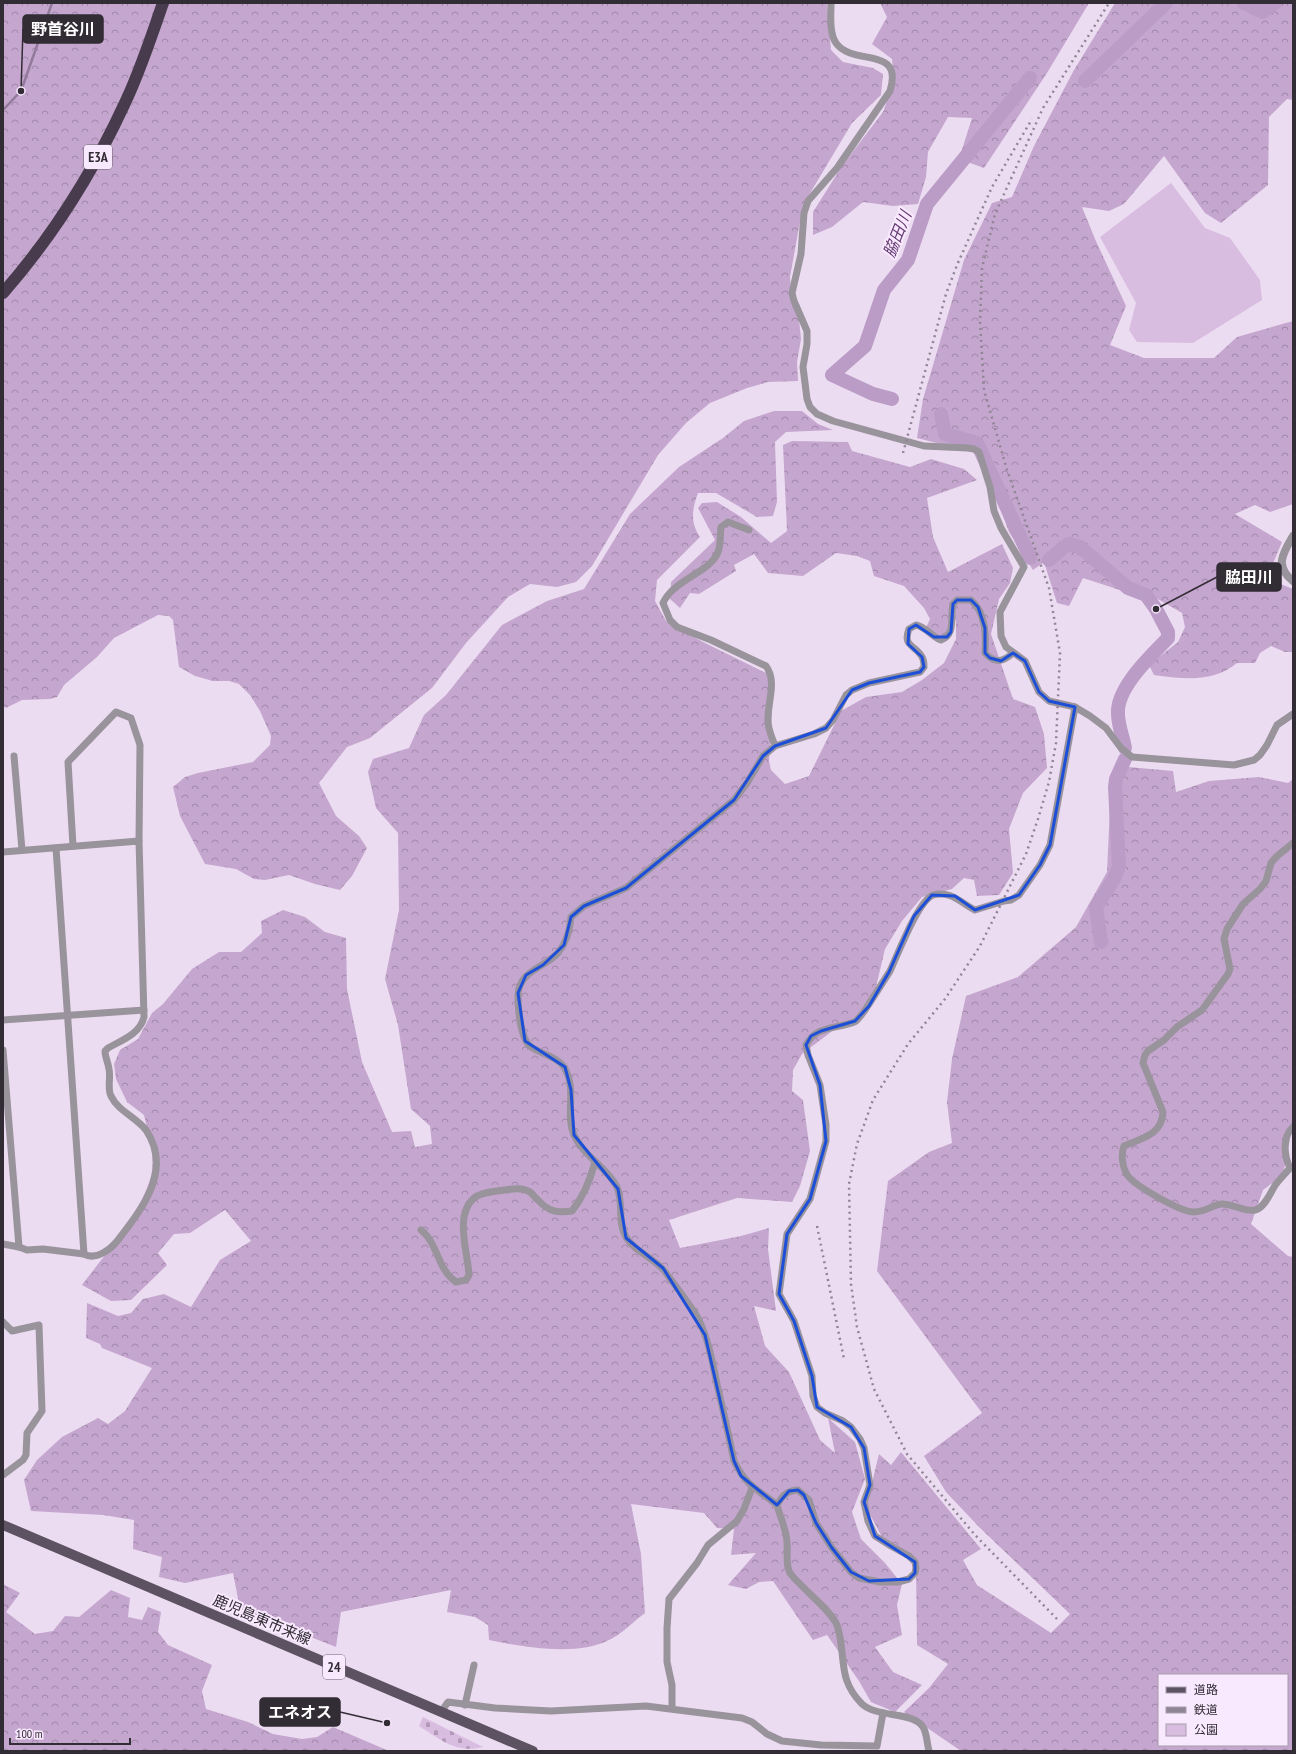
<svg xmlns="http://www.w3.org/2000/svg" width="1296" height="1754" font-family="'PT Sans Narrow','Noto Sans JP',sans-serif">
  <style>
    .green { fill: #d9bde1 }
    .forest { fill: url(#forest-crowns); fill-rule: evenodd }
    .cemetery { fill: url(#cemetery-stones) }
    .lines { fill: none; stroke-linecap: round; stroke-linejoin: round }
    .stream { stroke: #927a9a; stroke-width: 2.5 }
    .river { stroke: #bb9cc6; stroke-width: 14 }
    .minor { stroke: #99939c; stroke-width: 7 }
    .tertiary { stroke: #99939c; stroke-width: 8 }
    .primary { stroke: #5d5261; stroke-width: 10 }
    .motorway { stroke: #483b4d; stroke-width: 12 }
    .rail { stroke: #908594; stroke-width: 2.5; stroke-dasharray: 2 4; stroke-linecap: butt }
    .marked { fill: none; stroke: #1d4ed8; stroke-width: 3; stroke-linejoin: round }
    .labels { text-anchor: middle; stroke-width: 4; stroke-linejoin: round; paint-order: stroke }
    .shield { fill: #f9e9ff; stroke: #6e6571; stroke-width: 1 }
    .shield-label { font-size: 14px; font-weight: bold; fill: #322c34 }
    .street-label { font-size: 15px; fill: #322c34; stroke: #f9e9ff }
    .water-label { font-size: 16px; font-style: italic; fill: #663d73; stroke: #f9e9ff }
    .leader { fill: none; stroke: #322c34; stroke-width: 1.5 }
    .callout-dot { fill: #322c34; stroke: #f9e9ff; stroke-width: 1.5 }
    .callout { fill: #322c34; stroke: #322c34; stroke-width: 1.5 }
    .callout-label { font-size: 16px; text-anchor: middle; font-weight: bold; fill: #fff }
  </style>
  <defs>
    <pattern id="forest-crowns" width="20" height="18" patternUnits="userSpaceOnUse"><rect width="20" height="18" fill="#c5a6cf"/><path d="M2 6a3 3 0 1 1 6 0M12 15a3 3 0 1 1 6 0" fill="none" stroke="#a187a9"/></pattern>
    <pattern id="cemetery-stones" width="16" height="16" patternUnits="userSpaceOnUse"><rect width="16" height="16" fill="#d9bde1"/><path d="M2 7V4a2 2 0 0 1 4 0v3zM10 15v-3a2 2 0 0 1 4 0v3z" fill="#b19ab7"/></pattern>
  </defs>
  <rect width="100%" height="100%" fill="#ecdcf1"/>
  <path class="green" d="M1171,183L1205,228L1230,238L1260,280L1262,300L1193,343L1137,342L1129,330L1136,303L1100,237Z"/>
  <g class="forest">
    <path d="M3,3H827L831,50L843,62L873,68L883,74L881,95L852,123L803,205L790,277L792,303L799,319L801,339L797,362L798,381L768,382L747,388L710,403L686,423L658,455L592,566L576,582L557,587L530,584L508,597L466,643L432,688L370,738L347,747L319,783L336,816L359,836L367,848L352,876L340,890L315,884L289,875L265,880L254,879L236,869L205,864L180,816L173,787L185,777L198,773L253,762L270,745L271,736L260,711L250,695L239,684L229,681H213L195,676L179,667L173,620L169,616L158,615L114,638L97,657L64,685L57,697L50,699L22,700L6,708L3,706Z"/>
    <path d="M880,3H1089L1047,73L984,168L959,159L972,118L948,117L928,152L926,177L918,204L893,206L863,202L832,227L813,235V212L842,166L883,112L894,82L892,59L872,44L887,17Z"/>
    <path d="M1115,3H1293V100L1287,99L1269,117L1268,185L1221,223L1205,213L1164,156L1124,204L1109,211L1082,207L1095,239L1126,306L1110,345L1144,358H1214L1237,337L1293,321V504L1270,512L1255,505L1235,514L1282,542L1271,568L1278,583L1293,589V652H1285L1271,646L1260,653L1255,663H1237C1213,683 1183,679 1154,675L1149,665L1178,642L1185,627L1182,613L1156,598L1129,593L1083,578L1069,606L1057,603L1044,562L1033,570L1009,532L980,454L917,438L923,399L964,260L992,203L1012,197L1034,146L1074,70Z"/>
    <path d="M774,411H802L818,424L833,430L786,432L775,442L777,502L773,516L757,517L716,493H698C692,509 690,522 700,537L657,580L655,601L666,621L703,642L774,677L769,761L771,770L785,784L809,776L841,711L866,697L902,692L922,680L944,663L956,639V620L950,618L944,642L924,632L930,619L924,608L904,586L874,576L870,561L857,556L836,553L803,576L768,573L754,554L734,565L736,571L699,594L690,593L680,608L670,599L671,582L715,540L698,508L702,503L717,502L741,517L771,543L787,531L783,445L792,441L848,442L852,451L910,467L931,459L964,469L977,480L927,498L933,537L948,572L1002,544L1013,568L1010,583L999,599L991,634L1013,699L1035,707L1044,734L1047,768L1023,793L1009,829L1013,873L999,895L977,896L974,880L964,878L952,889L922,897L902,921L885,949L872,1004L862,1016L835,1029L802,1054L793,1070L792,1091L803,1100L810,1151L800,1186L792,1202L737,1198L669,1220L680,1248L741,1236L769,1228L768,1249L776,1311L754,1306L765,1346L789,1372L820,1440L835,1453L828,1418L855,1442L865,1479L852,1512L861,1539L885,1563L902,1584L897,1605L902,1635L875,1647L893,1672L922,1685L895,1712L871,1702L859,1681L827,1635L813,1640L773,1581L759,1582L746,1589L728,1585L756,1553L731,1555L734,1529L717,1528L704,1513L631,1504L641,1554L645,1613C634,1621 623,1633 611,1639C579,1657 523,1647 489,1640L488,1625L475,1617L447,1612L451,1590L341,1612L336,1647L240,1609L233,1573L185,1583L159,1577L162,1557L133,1549L134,1520L103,1515L31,1511L24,1480L37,1460L62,1437L98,1418L108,1424L125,1411L152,1368L102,1348L100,1344L86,1338L87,1303L118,1316L131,1313L143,1299L164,1294L191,1307L220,1260L251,1241L225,1210L190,1233L174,1234L158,1253L167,1265L131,1300L111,1301L82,1285C106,1253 141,1214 151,1176C156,1157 148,1132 144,1115L127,1102L116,1079L114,1064L120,1050L138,1039L152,1013L163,1004L192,969L219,952H241L262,933L261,921L283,910L305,917L325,932L346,938L347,989L362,1062L392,1132L411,1131L415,1147L432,1144L430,1126L411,1109L398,1025L385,979L399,910L398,833L376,808L368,772L373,759L409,748L424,715L446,695L502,625L547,601L584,589L630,514L679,467L723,438L744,421Z"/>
    <path d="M1128,767L1173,771L1176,792L1209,781L1259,777L1288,783L1293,779V1123L1283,1175L1263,1190L1251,1224L1288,1256L1293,1257V1751H961L904,1712L929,1688L948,1664L917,1645L916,1564L883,1539L866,1507L879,1454L891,1465L901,1452L981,1549L963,1560L977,1585L1051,1633L1070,1614L979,1527L946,1492L924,1456L982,1413L877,1271L888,1181L929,1152L952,1143L947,1102L952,1059L966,996L1018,977L1076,927L1107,872L1111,785ZM1159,1675H1287V1745H1159Z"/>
    <path d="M3,1584L20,1593L6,1612L35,1634L53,1631L65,1616L79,1617L111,1590L130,1598L128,1617L142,1620L148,1607L161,1612L158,1632L168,1645L212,1665L202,1691L206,1709L248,1722L273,1734L302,1739L317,1737L333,1727L389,1751H3Z"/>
  </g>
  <path class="cemetery" d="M423,1717L483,1747C457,1754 441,1740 419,1726Z"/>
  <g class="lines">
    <path class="stream" d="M3,110L21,91L52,3"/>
    <g class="river">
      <path d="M1244,3L1263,12L1275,3"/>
      <path d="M1085,81L1166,3"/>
      <path d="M892,399L873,394L832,375L865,346L884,290L908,260L927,204L1030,78"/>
      <path d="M941,414L945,434L977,443L1030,558"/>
      <path d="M1049,560L1064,547L1069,544L1080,547L1128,588L1146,595L1156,609L1168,632V638C1151,656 1116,688 1118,714C1118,725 1123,737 1125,748"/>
      <path d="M1101,942L1096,907L1114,879L1119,866L1115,787L1116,779L1125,759"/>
    </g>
    <g class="minor">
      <path d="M831,3C831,14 829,33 836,43C853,67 904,45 890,91L837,168L808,201L804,213L801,254L792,293L794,301L807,331V344L803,367L807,399L810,407L817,414L833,421L924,446L968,448L974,449L979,452L990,487L994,511L1001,528L1024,567L1000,612L1001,636L1006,647L1025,661L1039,692L1049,701L1075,707L1090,716L1106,728L1121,748L1132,757L1234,765L1254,760L1260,755L1267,745L1277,725L1293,714"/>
      <path d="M749,530L728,522L721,527C720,535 721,544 718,552C710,573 674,579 663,603L670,620L677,627L711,640L766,666C777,681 768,701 768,718C767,728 772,737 775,746"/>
      <path d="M14,756L22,850"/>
      <path d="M1293,843L1276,857L1271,863L1266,881L1260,889L1243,904L1227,929L1224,939L1230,969L1228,974L1202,1010L1177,1027L1164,1040L1148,1051L1145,1055L1143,1063L1163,1112C1162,1135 1142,1138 1124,1146C1121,1154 1122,1165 1126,1173C1132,1185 1181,1212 1194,1212C1206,1212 1214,1204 1222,1204C1233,1204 1245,1212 1255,1210C1265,1208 1271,1191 1276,1184C1280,1179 1285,1174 1290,1168C1284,1156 1282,1137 1293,1127"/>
      <path d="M73,846L68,762L116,712L131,718L140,745L139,841"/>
      <path d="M56,848L84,1254"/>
      <path d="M3,852L139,841L144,1017C140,1034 122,1040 108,1048L105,1051C105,1057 108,1062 109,1069C111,1077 107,1089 111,1096C118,1111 136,1117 146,1130C173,1170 142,1209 118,1240C111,1249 96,1261 84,1254L43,1249L27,1250L19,1247L3,1244"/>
      <path d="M3,1020L144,1010"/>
      <path d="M3,1050L19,1247"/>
      <path d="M421,1230C438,1243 437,1269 456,1282L466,1280L469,1275C468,1253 454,1215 474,1198C480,1193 490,1192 497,1191C508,1190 521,1186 530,1192C533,1194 536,1199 539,1201C549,1212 558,1213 572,1211C584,1196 590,1181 595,1162"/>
      <path d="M3,1322L12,1331L39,1325L42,1411L27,1433L26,1455L23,1460L3,1475"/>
      <path d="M777,1505C783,1495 786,1491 798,1490L809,1500L816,1523L832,1548L851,1572L859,1578L880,1582H898L909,1579L915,1573L916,1568L915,1562L909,1556L891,1546L875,1536L868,1521L864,1502L870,1485L864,1448L860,1439L851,1427L843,1421L825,1413L817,1407L813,1396L812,1376L794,1321L779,1294L787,1234L810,1199L826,1141V1125L820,1085L808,1055L806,1045C815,1029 827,1029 844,1025C848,1024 853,1023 856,1021C860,1017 866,1009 869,1004C876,993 883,982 890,971C898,954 918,901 933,895C950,890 961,903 975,910L1004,901L1011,900L1019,895L1040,865L1050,845L1075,707"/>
      <path d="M465,1705L474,1665"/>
      <path d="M672,1708V1685L667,1662V1628L669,1599L697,1563L708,1545L737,1521L744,1509L752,1488"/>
      <path d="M441,1712L448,1702L495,1708L551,1711L646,1706L742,1718L752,1722L767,1734L782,1741L821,1745L877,1746L883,1713"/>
      <path d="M929,1751C927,1744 927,1733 923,1727C913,1711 877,1718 862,1704C836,1678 847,1655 837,1625C831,1610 801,1588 790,1573C785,1564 788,1553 787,1543C787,1531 780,1517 777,1505C756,1488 747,1487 734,1461C729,1437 724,1413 718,1389C713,1365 709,1340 698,1318C689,1303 677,1288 666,1273C656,1258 635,1253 626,1237C617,1222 624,1203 617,1187C607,1167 583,1156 574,1135C565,1115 577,1089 565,1069C559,1057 541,1054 531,1047C520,1039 518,1008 518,995C519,971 544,968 558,953C567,942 570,930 571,917L584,906L626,888L734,800L747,783L763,756L775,746L814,734L826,728L833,720L846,695L852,690L869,683L920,672L924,667C924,664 924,660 922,657C916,645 902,647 909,629L916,625C926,627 931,636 941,640C956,634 950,618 953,604L957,600H971C986,613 986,635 985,653C995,664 1003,662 1013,653"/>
    </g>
    <path class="tertiary" d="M1293,536C1283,553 1274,566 1293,581"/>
    <path class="primary" d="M3,1525L533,1751"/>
    <path class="motorway" d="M3,293C53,236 92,174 124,105C140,72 151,37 163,3"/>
    <g class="rail">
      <path d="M903,453L946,294L957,265L992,187L1032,119"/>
      <path d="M817,1226L844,1359"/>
      <path d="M1057,1619L975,1535L907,1454L874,1389L857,1327L851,1284L849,1184L857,1144L873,1100L908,1044L945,999L980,946L1026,854L1038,819L1049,782L1056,743L1060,653L1049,588L1007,470L984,390L980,321L982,268L995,214L1043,108L1109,3"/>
    </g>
  </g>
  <path class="marked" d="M957,600H971L978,607L985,628V653L990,658L1001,661L1013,653L1025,661L1039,692L1049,701L1075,707L1050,845L1040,865L1019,895L975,910L955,896L932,895L914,916L889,972L869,1006L855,1021L821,1031L811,1036L806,1045L820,1085L826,1141L810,1199L787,1234L779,1294L794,1321L812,1376L817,1407L851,1427L864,1448L870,1485L864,1502L875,1536L915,1562V1573L909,1579L869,1581L851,1572L832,1548L816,1523L804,1495L798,1490L789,1491L777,1505L741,1476L734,1461L705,1335L663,1268L626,1238L618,1189L574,1135L571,1090L565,1067L525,1041L518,993L526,975L543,965L564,945L571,917L584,906L626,888L734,800L763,756L775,746L826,728L852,690L869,683L920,672L924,667L922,657L908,644L909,629L916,625L934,637H947L951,632L953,604Z"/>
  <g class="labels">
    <g class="shield">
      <rect x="84" y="145" width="28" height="24" rx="3"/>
      <rect x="323" y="1655" width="22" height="24" rx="3"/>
    </g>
    <g class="shield-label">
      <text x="98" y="162">E3A</text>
      <text x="334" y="1672">24</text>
    </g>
    <g class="street-label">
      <text transform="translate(262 1620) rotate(23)" y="5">鹿児島東市来線</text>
    </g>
    <g class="water-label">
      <text transform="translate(897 234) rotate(-68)" y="6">脇田川</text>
    </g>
  </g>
  <path class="leader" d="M21 91L23 29M1156 609L1217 577M387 1723L340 1712"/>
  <g class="callout-dot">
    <circle cx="21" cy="91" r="4"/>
    <circle cx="1156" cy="609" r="4"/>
    <circle cx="387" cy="1723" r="4"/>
  </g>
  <g class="callout">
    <rect x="23" y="15" width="80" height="28" rx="4"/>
    <rect x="1217" y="563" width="64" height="28" rx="4"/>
    <rect x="260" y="1698" width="80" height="28" rx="4"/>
  </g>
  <g class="callout-label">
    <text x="63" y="35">野首谷川</text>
    <text x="1249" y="583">脇田川</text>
    <text x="300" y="1718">エネオス</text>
  </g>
  <rect width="1296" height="1754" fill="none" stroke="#322c34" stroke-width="8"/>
  <rect x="1158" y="1674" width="130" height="72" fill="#f9e9ff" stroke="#a99dae"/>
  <rect x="1166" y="1687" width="20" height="6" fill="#5d5261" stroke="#a99dae"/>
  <text x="1194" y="1694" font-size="12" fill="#322c34">道路</text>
  <rect x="1166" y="1707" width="20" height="6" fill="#908594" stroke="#a99dae"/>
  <text x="1194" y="1714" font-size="12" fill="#322c34">鉄道</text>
  <rect x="1166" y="1724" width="20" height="12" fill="#d9bde1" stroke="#a99dae"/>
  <text x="1194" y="1734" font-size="12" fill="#322c34">公園</text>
  <path d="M10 1738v6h120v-6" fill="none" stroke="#322c34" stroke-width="2"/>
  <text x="16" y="1738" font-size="12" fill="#322c34" stroke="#f9e9ff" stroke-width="3" paint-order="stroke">100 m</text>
</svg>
